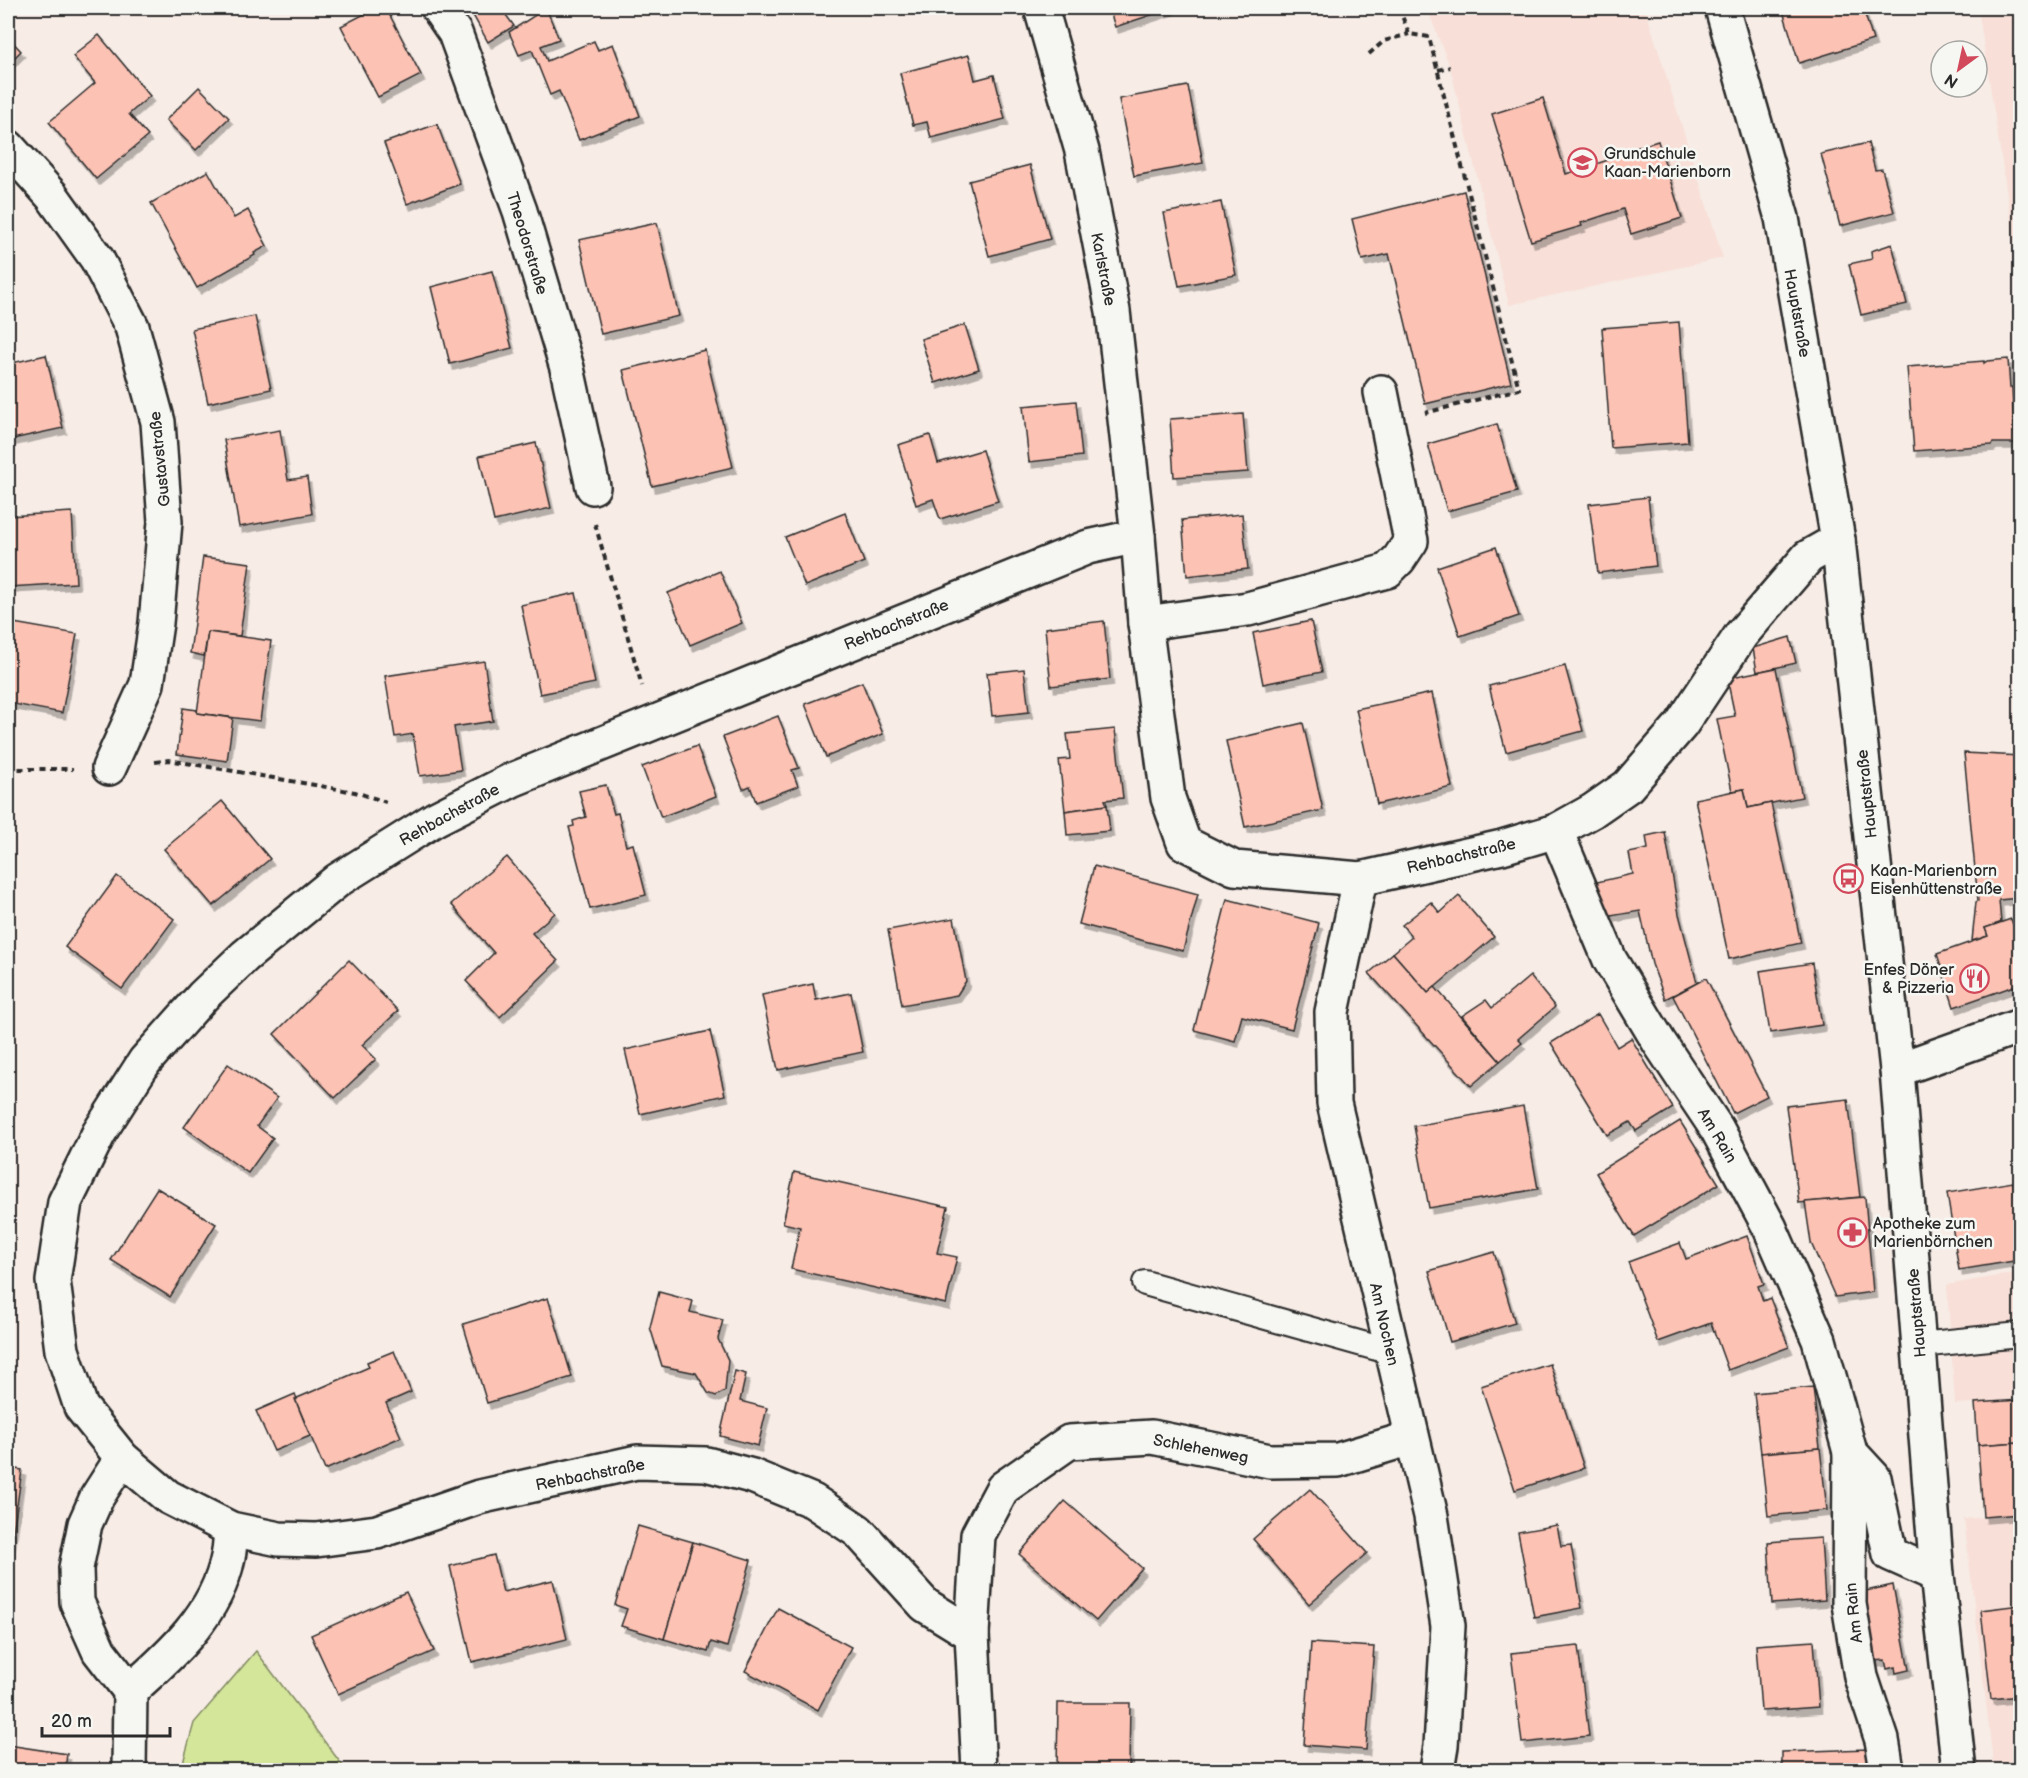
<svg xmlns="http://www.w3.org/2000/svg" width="2028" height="1778" font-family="'Balsamiq Sans',sans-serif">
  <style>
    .built { fill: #f8dfd7 }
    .green { fill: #d4e69a; stroke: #808862; stroke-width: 1.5 }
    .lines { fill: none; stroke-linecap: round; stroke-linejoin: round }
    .stream { stroke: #58898e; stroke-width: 12 }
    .building { fill: #fcc2b4; stroke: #2b2b2b; stroke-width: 1.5; filter: url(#shadow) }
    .service-casing { stroke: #2b2b2b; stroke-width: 28 }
    .minor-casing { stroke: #2b2b2b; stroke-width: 38 }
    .secondary-casing { stroke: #2b2b2b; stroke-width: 38 }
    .path { stroke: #2b2b2b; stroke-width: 4; stroke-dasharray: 6 4.5; stroke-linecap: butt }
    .service { stroke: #f6f6f2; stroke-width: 24 }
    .minor { stroke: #f6f6f2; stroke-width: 33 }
    .secondary { stroke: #f6f6f2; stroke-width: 33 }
    .labels { text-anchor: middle; stroke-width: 5; stroke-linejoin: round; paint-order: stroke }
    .poi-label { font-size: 16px; fill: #2b2b2b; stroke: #f6f6f2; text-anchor: start }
    .street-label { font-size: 16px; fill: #2b2b2b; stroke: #f6f6f2 }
  </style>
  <defs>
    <filter id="shadow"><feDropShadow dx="3.5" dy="6" stdDeviation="0" flood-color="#0004"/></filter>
  </defs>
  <rect width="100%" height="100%" fill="#f7ece6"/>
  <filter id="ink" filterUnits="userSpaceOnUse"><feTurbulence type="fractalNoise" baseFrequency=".0167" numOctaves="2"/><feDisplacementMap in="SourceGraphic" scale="12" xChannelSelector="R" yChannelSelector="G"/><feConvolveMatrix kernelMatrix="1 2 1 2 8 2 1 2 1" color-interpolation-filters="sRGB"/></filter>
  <g filter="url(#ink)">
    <g class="built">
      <path d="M1427,8H1645L1723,258L1509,305L1450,67Z"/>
      <path d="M1978,8H2020V278Z"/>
      <path d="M2020,1272V1400L1955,1404L1947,1285Z"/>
      <path d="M2020,1514V1770H1994L1964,1519Z"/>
    </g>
    <path class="green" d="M256,1651L346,1770H181L194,1723Z"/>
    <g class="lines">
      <path class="stream" d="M2019,8L2020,16"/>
    </g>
    <g class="building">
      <path d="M376,8H386L421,75L378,97L341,26Z"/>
      <path d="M469,8H501L514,26L488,42Z"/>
      <path d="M546,8L559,39L541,46L547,61L594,41L598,50L613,44L640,116L579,140L559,91L550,95L532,50L519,55L509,32Z"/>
      <path d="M1109,8H1172L1115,27Z"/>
      <path d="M1782,8H1863L1873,40L1799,63Z"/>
      <path d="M99,35L150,96L129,114L148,136L96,179L49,122L95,83L73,56Z"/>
      <path d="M8,37L21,51L8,64Z"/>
      <path d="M969,55L975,80L994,75L1005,119L931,138L927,122L913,125L900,73Z"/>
      <path d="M1188,86L1203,163L1134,176L1119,99Z"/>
      <path d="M199,87L229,118L196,150L166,120Z"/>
      <path d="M1543,98L1566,174L1608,160L1607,157L1658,141L1682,218L1631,234L1623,209L1581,223L1582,226L1531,241L1492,114Z"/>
      <path d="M437,124L460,184L407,204L384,143Z"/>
      <path d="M1868,143L1875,170L1882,169L1894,212L1840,226L1821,154Z"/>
      <path d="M1030,165L1050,239L989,256L969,181Z"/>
      <path d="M208,171L234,218L248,210L267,246L254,253L255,255L197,288L151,203Z"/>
      <path d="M1464,191L1511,383L1425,404L1389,254L1362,260L1352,219Z"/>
      <path d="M1221,202L1236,275L1179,286L1164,213Z"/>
      <path d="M657,223L679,316L601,334L579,240Z"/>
      <path d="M1892,244L1907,304L1861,315L1849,264L1872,259L1871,251Z"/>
      <path d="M492,271L512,348L450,364L431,287Z"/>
      <path d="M255,316L271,389L208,403L192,329Z"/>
      <path d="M1679,322L1688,442L1611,448L1602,328Z"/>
      <path d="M965,325L979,369L935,383L921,339Z"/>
      <path d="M705,350L733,467L652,486L623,370Z"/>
      <path d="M46,355L63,428L8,440V364Z"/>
      <path d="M2008,359L2010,388L2012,387L2015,443H1993L1991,445L1914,451L1907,367L1984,361V363L1987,361Z"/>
      <path d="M1076,401L1082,456L1029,462L1023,406Z"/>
      <path d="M1243,414L1248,472L1174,477L1170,419Z"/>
      <path d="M1497,424L1517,492L1447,511L1428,444Z"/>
      <path d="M280,430L288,480L307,477L312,514L239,527L224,440Z"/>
      <path d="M930,435L938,463L982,450L998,501L940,519L933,499L916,505L898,445Z"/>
      <path d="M536,443L551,508L494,521L479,456Z"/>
      <path d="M1648,497L1656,566L1598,573L1589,504Z"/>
      <path d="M72,512L76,583L8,587V516Z"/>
      <path d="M845,513L864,562L805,586L785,537Z"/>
      <path d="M1242,514L1248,569L1187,576L1182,520Z"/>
      <path d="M1496,547L1519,616L1460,636L1437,567Z"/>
      <path d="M203,557L250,563L240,636L208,632L204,656L190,653Z"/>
      <path d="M720,571L742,623L690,645L668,593Z"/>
      <path d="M576,593L595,683L540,694L521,605Z"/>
      <path d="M1104,621L1110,679L1051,686L1045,628Z"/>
      <path d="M1311,621L1322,672L1263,684L1253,633Z"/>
      <path d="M8,622L77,634L62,713L8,703Z"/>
      <path d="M208,632L271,641L260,721L197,713Z"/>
      <path d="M1790,637L1796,663L1757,672L1753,648Z"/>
      <path d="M484,661L493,721L454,727L461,770L420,776L413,734L395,737L385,676Z"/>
      <path d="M1565,666L1583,731L1506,752L1489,686Z"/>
      <path d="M1776,668L1802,797L1748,808L1744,789L1732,791L1717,719L1735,716L1727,678Z"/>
      <path d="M1024,669L1029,712L992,716L987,673Z"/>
      <path d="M862,682L883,734L826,757L805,704Z"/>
      <path d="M1432,693L1452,787L1377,804L1356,709Z"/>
      <path d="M183,708L197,710V713L233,718L227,761L177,754Z"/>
      <path d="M778,716L799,768L792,770L798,786L756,802L750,786L743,789L723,737Z"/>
      <path d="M1303,723L1323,810L1245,827L1226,741Z"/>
      <path d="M1115,729L1123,798L1105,800L1107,805L1065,811L1059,760L1070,759L1067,734Z"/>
      <path d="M697,746L716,796L661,817L642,767Z"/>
      <path d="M1964,753L2020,756V898L1999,900L2001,923L1985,928L1988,936L1972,941L1976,902L1978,901Z"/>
      <path d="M606,785L614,814L618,813L626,846L633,844L646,895L590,909L569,827L574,826L573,821L586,817L579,791Z"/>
      <path d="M1744,789L1748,808L1771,803L1801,943L1729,959L1695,799Z"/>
      <path d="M222,801L270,859L213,906L164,849Z"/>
      <path d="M1107,805L1110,831L1067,835L1065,811Z"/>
      <path d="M1665,832L1679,914L1697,983L1665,999L1652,964L1640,911L1605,917L1597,882L1633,874L1629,853L1648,849L1646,836Z"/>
      <path d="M507,857L555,913L532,933L558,961L500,1017L466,981L494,953L451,904Z"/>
      <path d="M1094,866L1198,894L1183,951L1079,924Z"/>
      <path d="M117,876L174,919L122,989L65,947Z"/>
      <path d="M1459,896L1494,937L1428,993L1393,953L1412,937L1402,925L1431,902L1440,913Z"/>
      <path d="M1227,899L1319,923L1292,1029L1242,1016L1235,1041L1194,1030Z"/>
      <path d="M954,918L966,981L957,995L902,1005L888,930Z"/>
      <path d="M2011,919L2014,927L2020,925V984L1954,1007L1937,954L1988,936L1985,928Z"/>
      <path d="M1393,953L1428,993L1435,987L1500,1061L1471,1086L1369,973Z"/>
      <path d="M349,960L398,1011L362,1045L376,1059L335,1098L274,1034Z"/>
      <path d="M1812,963L1822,1025L1770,1033L1760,971Z"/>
      <path d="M1530,976L1555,1007L1518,1039L1522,1043L1500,1061L1462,1016L1486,1000L1492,1008Z"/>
      <path d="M1706,978L1767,1096L1733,1113L1673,996Z"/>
      <path d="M813,984L816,1000L851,993L863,1052L778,1070L762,995Z"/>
      <path d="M1598,1014L1617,1047L1631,1038L1673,1108L1636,1131L1630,1122L1607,1135L1551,1043Z"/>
      <path d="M710,1031L725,1095L640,1114L625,1050Z"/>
      <path d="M228,1064L277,1098L257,1126L273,1138L248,1173L184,1127Z"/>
      <path d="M1848,1099L1860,1197L1799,1203L1786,1106Z"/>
      <path d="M1523,1106L1538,1189L1429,1208L1414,1126Z"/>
      <path d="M1680,1121L1719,1184L1634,1236L1596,1173Z"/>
      <path d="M794,1172L948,1207L937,1253L957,1257L946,1304L791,1269L800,1227L783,1223Z"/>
      <path d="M2013,1182L2020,1225V1260L1959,1270L1947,1193Z"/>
      <path d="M157,1188L216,1224L170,1297L111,1260Z"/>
      <path d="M1865,1197L1873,1292L1835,1297L1811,1243L1805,1202Z"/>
      <path d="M1747,1236L1764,1284L1758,1286L1763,1301L1770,1298L1789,1347L1728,1370L1711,1323L1658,1342L1628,1262L1680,1243L1686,1259Z"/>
      <path d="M1494,1252L1515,1323L1450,1342L1429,1271Z"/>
      <path d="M659,1292L693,1301L690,1312L723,1320L718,1339L728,1360L725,1391L716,1396L708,1393L696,1373L662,1366L650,1327Z"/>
      <path d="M548,1298L572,1377L487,1403L463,1324Z"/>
      <path d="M394,1351L411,1392L386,1403L401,1437L325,1470L295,1399L369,1367L367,1362Z"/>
      <path d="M1550,1364L1584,1468L1515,1490L1481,1386Z"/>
      <path d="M735,1371L746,1374L740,1401L767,1408L758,1446L720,1436Z"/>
      <path d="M1813,1387L1820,1448L1761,1453L1754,1393Z"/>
      <path d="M295,1394L297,1399H295L310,1436L274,1451L256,1411Z"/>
      <path d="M2020,1400V1442L1978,1445L1975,1403Z"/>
      <path d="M2020,1442V1514L1983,1517L1978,1445Z"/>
      <path d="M1820,1448L1827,1510L1768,1516L1761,1453Z"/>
      <path d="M8,1468L22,1470L9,1562H8Z"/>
      <path d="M1310,1489L1367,1553L1309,1604L1253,1539Z"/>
      <path d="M1065,1501L1142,1568L1096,1621L1019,1554Z"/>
      <path d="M1557,1525L1561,1546L1571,1545L1582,1608L1534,1617L1518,1532Z"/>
      <path d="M638,1526L693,1542L664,1639L621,1626L627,1609L615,1605Z"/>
      <path d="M1821,1538L1825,1600L1772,1604L1768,1542Z"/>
      <path d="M693,1542L751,1560L727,1647L711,1642L708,1652L664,1639Z"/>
      <path d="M494,1555L503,1592L553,1580L567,1639L472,1662L450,1566Z"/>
      <path d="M1893,1585L1909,1670L1896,1673L1895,1667L1887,1669L1885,1660L1874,1661L1861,1592Z"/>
      <path d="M406,1592L434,1651L338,1694L311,1635Z"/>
      <path d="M2020,1605V1696L1991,1699L1981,1610Z"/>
      <path d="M778,1608L851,1647L818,1710L745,1671Z"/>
      <path d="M1814,1641L1819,1707L1761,1711L1756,1645Z"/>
      <path d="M1311,1643L1374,1647L1366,1750L1304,1745Z"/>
      <path d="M1578,1646L1589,1736L1522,1743L1511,1653Z"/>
      <path d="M1058,1703H1130L1129,1770H1057Z"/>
      <path d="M8,1745L67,1754L65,1770H8Z"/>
      <path d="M1868,1749L1869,1770H1782V1752Z"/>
    </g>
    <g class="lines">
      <defs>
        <g id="service">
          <path d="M1145,1283L1391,1352"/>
          <path d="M1919,1345L2020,1335"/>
        </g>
        <g id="minor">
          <path d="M438,8L455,33L520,211L567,368L593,487"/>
          <path d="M1041,8L1082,151L1113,311L1138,536L1145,623L1168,798L1184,843L1234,868L1360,879L1502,847L1556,831L1592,811L1628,786L1681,725L1741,635L1808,557L1838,540"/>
          <path d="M8,147L52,196L97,259L132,327L158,422L165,522L156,623L147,684L109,768"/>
          <path d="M1145,623L1248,609L1387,571L1399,559L1411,541L1381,392"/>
          <path d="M1556,831L1610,960L1659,1042L1717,1129L1770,1228L1819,1340L1850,1452L1874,1478L1890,1554L1937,1575"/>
          <path d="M1360,879L1332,1012L1334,1103L1431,1516L1448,1626L1441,1746L1437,1770"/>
          <path d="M1897,1070L2020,1026"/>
          <path d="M1850,1452L1849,1604L1861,1677L1882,1740L1887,1770"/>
          <path d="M122,1458L97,1497L85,1524L76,1568L77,1602L99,1651L130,1691L129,1770"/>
          <path d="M972,1634L925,1605L858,1531L813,1501L752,1476L706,1464L637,1462L479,1497L377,1532L316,1540L279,1539L231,1529L168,1497L122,1458L81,1407L62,1350L53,1281L65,1202L99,1133L145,1061L203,996L245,956L338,880L435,819L512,780L1088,547L1138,536"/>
          <path d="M130,1691C171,1655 217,1614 228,1557C230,1548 230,1539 231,1529"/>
          <path d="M979,1770L972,1634L978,1535L1003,1488L1069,1442L1152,1437L1270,1461L1338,1460L1411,1438"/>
        </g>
        <path id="secondary" d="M1722,8L1782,218L1838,540L1897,1070L1937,1575L1959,1770"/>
      </defs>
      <use href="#service" class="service-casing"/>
      <use href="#minor" class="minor-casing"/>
      <use href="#secondary" class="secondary-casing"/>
      <g class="path">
        <path d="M1399,8L1409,34L1429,37L1519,389L1425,413"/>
        <path d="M1369,54L1384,41L1409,34"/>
        <path d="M1438,70L1450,67"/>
        <path d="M595,524L642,686"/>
        <path d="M155,762L169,760L355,792L386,802"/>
        <path d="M8,769H73"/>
      </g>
      <use href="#service" class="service"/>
      <use href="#minor" class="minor"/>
      <use href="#secondary" class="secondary"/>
    </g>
  </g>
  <defs>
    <symbol id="school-ring" viewBox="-11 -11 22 22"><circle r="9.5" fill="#f6f6f2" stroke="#d1495b" stroke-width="1.5"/><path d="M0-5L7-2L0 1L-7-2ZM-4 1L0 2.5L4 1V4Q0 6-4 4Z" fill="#d1495b"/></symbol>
    <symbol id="bus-ring" viewBox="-11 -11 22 22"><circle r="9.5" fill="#f6f6f2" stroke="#d1495b" stroke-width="1.5"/><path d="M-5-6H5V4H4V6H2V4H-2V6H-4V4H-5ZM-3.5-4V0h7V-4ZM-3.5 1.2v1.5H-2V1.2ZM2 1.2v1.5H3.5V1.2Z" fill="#d1495b"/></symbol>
    <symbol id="restaurant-ring" viewBox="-11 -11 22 22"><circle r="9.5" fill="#f6f6f2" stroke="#d1495b" stroke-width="1.5"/><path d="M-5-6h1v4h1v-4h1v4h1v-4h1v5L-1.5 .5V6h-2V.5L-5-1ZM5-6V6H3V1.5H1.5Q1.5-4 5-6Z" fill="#d1495b"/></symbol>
    <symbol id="pharmacy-ring" viewBox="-11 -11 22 22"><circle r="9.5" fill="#f6f6f2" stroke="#d1495b" stroke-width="1.5"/><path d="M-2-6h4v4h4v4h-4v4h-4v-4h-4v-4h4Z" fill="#d1495b"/></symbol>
  </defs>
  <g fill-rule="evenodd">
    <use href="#school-ring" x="1566" y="146" width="33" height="33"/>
    <use href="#bus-ring" x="1832" y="862" width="33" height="33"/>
    <use href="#restaurant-ring" x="1958" y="962" width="33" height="33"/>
    <use href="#pharmacy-ring" x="1836" y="1216" width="33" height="33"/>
  </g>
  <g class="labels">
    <g class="poi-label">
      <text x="1604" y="159">Grundschule<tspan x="1604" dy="18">Kaan-Marienborn</tspan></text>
      <text x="1870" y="876">Kaan-Marienborn<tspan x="1870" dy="18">Eisenhüttenstraße</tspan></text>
      <text x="1954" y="975" text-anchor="end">Enfes Döner<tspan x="1954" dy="18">&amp; Pizzeria</tspan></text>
      <text x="1873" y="1229">Apotheke zum<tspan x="1873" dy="18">Marienbörnchen</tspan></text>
    </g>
    <g class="street-label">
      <text transform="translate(528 243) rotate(73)" y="6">Theodorstraße</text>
      <text transform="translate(1104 269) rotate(79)" y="6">Karlstraße</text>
      <text transform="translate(1798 313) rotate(80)" y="6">Hauptstraße</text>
      <text transform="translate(159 459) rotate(-96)" y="6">Gustavstraße</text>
      <text transform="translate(896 624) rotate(-22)" y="6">Rehbachstraße</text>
      <text transform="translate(1866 794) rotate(-96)" y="6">Hauptstraße</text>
      <text transform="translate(449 814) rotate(-29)" y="6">Rehbachstraße</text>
      <text transform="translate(1461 855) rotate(-13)" y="6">Rehbachstraße</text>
      <text transform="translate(1718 1135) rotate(59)" y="6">Am Rain</text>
      <text transform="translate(1916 1313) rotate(-95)" y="6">Hauptstraße</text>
      <text transform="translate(1385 1324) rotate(77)" y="6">Am Nochen</text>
      <text transform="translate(1201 1448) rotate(11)" y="6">Schlehenweg</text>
      <text transform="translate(590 1474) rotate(-11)" y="6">Rehbachstraße</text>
      <text transform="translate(1853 1613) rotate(-96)" y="6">Am Rain</text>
    </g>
  </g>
  <rect width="2028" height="1778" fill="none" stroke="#f6f6f2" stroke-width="30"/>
  <rect x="15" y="15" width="1998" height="1748" fill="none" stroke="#2b2b2b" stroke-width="2" filter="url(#ink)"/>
  <g transform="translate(1959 69) rotate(213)"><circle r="28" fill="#f6f6f2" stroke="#a5a5a2" stroke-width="1.5"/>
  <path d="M0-4.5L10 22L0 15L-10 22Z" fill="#d1495b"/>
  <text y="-9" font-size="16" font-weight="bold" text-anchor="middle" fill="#2b2b2b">N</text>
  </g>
  <path d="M42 1727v9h128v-9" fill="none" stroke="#2b2b2b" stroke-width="3"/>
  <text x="51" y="1727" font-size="18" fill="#2b2b2b" stroke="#f6f6f2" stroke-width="4.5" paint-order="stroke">20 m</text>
</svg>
